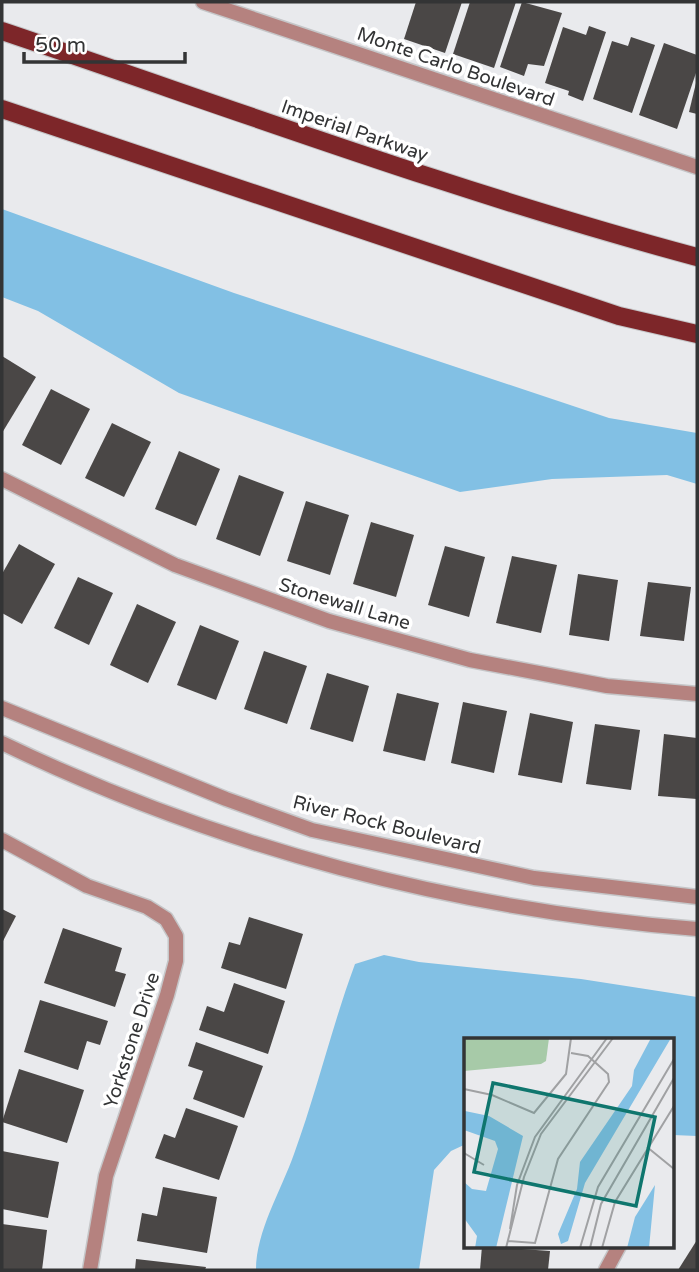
<svg xmlns="http://www.w3.org/2000/svg" width="699" height="1272" font-family="'Varela Round',sans-serif">
  <style>
    .water { fill: #82c0e4 }
    .building { fill: #4a4746 }
    .lines { fill: none; stroke-linecap: round; stroke-linejoin: round }
    .street-casing { stroke: #c5c6c8; stroke-width: 17 }
    .primary-casing { stroke: #c5c6c8; stroke-width: 20 }
    .street { stroke: #b5827f; stroke-width: 14 }
    .primary { stroke: #7d2629; stroke-width: 18 }
    .labels { text-anchor: middle; stroke-width: 7; stroke-linejoin: round; paint-order: stroke }
    .street-label { font-size: 19px; fill: #333435; stroke: #fff }
    .inset-road { fill: none; stroke: #a0a1a3; stroke-width: 2 }
    .view { fill: #0f766e; fill-opacity: 0.15; stroke: #0f766e; stroke-width: 3.5 }
    .inset-edge { fill: none; stroke: #333435; stroke-width: 3.5 }
  </style>
  <rect width="100%" height="100%" fill="#e9eaed"/>
  <g class="water">
    <path d="M2,209L234,293L609,418L697,433V484L667,475L552,479L460,492L179,393L38,311L2,297Z"/>
    <path d="M384,955L419,962L581,979L697,997V1136L673,1135V1039H466V1144L451,1151L434,1170L419,1270H256C256,1231 281,1191 294,1154C317,1091 332,1026 355,964Z"/>
  </g>
  <g class="building">
    <path d="M416,2H462L445,53L404,39Z"/>
    <path d="M470,2H516L494,68L453,54Z"/>
    <path d="M522,2L562,13L544,66L528,64L524,76L500,67Z"/>
    <path d="M589,26L606,32L583,101L568,95L569,91L545,83L563,27L586,35Z"/>
    <path d="M631,37L655,45L632,113L593,99L612,41L628,46Z"/>
    <path d="M664,43L697,55V70L677,129L639,115Z"/>
    <path d="M696,83H697V114L689,112Z"/>
    <path d="M2,356L36,377L2,433Z"/>
    <path d="M51,389L90,409L61,465L22,445Z"/>
    <path d="M112,423L151,442L124,497L85,478Z"/>
    <path d="M179,451L220,469L196,526L155,509Z"/>
    <path d="M239,475L284,492L260,556L216,539Z"/>
    <path d="M306,501L349,515L330,575L287,561Z"/>
    <path d="M371,522L414,535L396,597L353,584Z"/>
    <path d="M19,544L55,564L22,624L2,613V574Z"/>
    <path d="M445,546L485,557L469,617L428,605Z"/>
    <path d="M512,556L557,565L541,633L496,623Z"/>
    <path d="M578,574L618,580L609,641L569,635Z"/>
    <path d="M78,577L113,593L89,645L54,628Z"/>
    <path d="M648,582L691,587L684,641L640,636Z"/>
    <path d="M137,604L176,622L148,683L110,665Z"/>
    <path d="M200,625L239,641L216,700L177,685Z"/>
    <path d="M264,651L307,666L287,724L244,709Z"/>
    <path d="M327,673L369,686L353,742L310,729Z"/>
    <path d="M397,693L439,703L425,761L383,751Z"/>
    <path d="M463,702L507,711L494,773L451,763Z"/>
    <path d="M530,713L573,722L562,783L518,775Z"/>
    <path d="M595,724L640,730L631,790L586,784Z"/>
    <path d="M664,734L697,738V799L658,796Z"/>
    <path d="M2,909L16,916L2,943Z"/>
    <path d="M249,917L303,934L286,989L221,968L229,942L240,945Z"/>
    <path d="M63,928L122,948L115,971L126,974L115,1007L44,983Z"/>
    <path d="M234,983L285,1001L268,1054L199,1030L207,1006L224,1012Z"/>
    <path d="M40,1000L108,1021L100,1045L87,1041L78,1070L24,1052Z"/>
    <path d="M196,1042L263,1066L244,1118L193,1099L203,1071L188,1066Z"/>
    <path d="M19,1069L84,1090L67,1143L2,1122Z"/>
    <path d="M186,1108L238,1126L219,1180L155,1158L164,1134L175,1138Z"/>
    <path d="M2,1151L59,1162L48,1218L2,1209Z"/>
    <path d="M163,1187L217,1197L207,1253L137,1241L142,1213L157,1216Z"/>
    <path d="M2,1224L47,1230L42,1270H2Z"/>
    <path d="M697,1240V1270H678Z"/>
    <path d="M482,1246L550,1251L548,1270H480Z"/>
    <path d="M136,1259L206,1267L205,1270H135Z"/>
  </g>
  <g class="lines">
    <defs>
      <g id="street">
        <path d="M203,2L697,167"/>
        <path d="M2,479L175,565L329,621L470,660L607,686L697,694"/>
        <path d="M2,708L226,799L312,830L534,878L697,897"/>
        <path d="M2,743C220,848 456,910 697,929"/>
        <path d="M2,840L87,886L147,907L166,919L176,936V961L167,995L106,1176L90,1270"/>
        <path d="M606,1270L619,1246"/>
      </g>
      <g id="primary">
        <path d="M2,31C233,109 461,194 697,257"/>
        <path d="M2,109L619,316L697,334"/>
      </g>
    </defs>
    <use href="#street" class="street-casing"/>
    <use href="#primary" class="primary-casing"/>
    <use href="#street" class="street"/>
    <use href="#primary" class="primary"/>
  </g>
  <g class="labels">
    <g class="street-label">
      <text transform="translate(456 66) rotate(19)" y="7">Monte Carlo Boulevard</text>
      <text transform="translate(355 130) rotate(19)" y="7">Imperial Parkway</text>
      <text transform="translate(345 603) rotate(17)" y="7">Stonewall Lane</text>
      <text transform="translate(387 824) rotate(14)" y="7">River Rock Boulevard</text>
      <text transform="translate(131 1040) rotate(-72)" y="7">Yorkstone Drive</text>
    </g>
  </g>
  <g transform="translate(464 1038)">
    <rect width="210" height="210" fill="#e9eaed"/>
    <path d="M85,0L82,23L77,26L0,33V0Z" fill="#a7caa8"/>
    <path d="M187,0H207L121,145L104,203L97,206L94,196L113,151L116,124L168,48L170,32ZM1,73L25,78L59,98L32,210H11L13,198L0,180V144L8,151L22,153L34,111L31,103L0,92ZM191,147L185,210H163L171,179Z" fill="#82c0e4"/>
    <path class="inset-road" d="M0,51L28,57L70,75L102,36L107,0M183,109L210,131M0,115L20,127M46,191L53,147L71,99L143,0M44,203L71,205L94,121L145,44L144,36L124,18L107,15M42,210L60,139L77,96L149,0M116,210L134,149L210,21M126,210L137,166L210,40M138,210L151,164L210,68M209,210L210,172"/>
    <path class="view" d="M29,45L191,79L172,168L10,134Z"/>
    <rect width="210" height="210" class="inset-edge"/>
  </g>
  <rect width="699" height="1272" fill="none" stroke="#333435" stroke-width="7"/>
  <path d="M24 52v10h161v-10" fill="none" stroke="#333435" stroke-width="3.5"/>
  <text x="35" y="52" font-size="21" fill="#333435" stroke="#ffffff" stroke-width="5" paint-order="stroke">50 m</text>
</svg>
